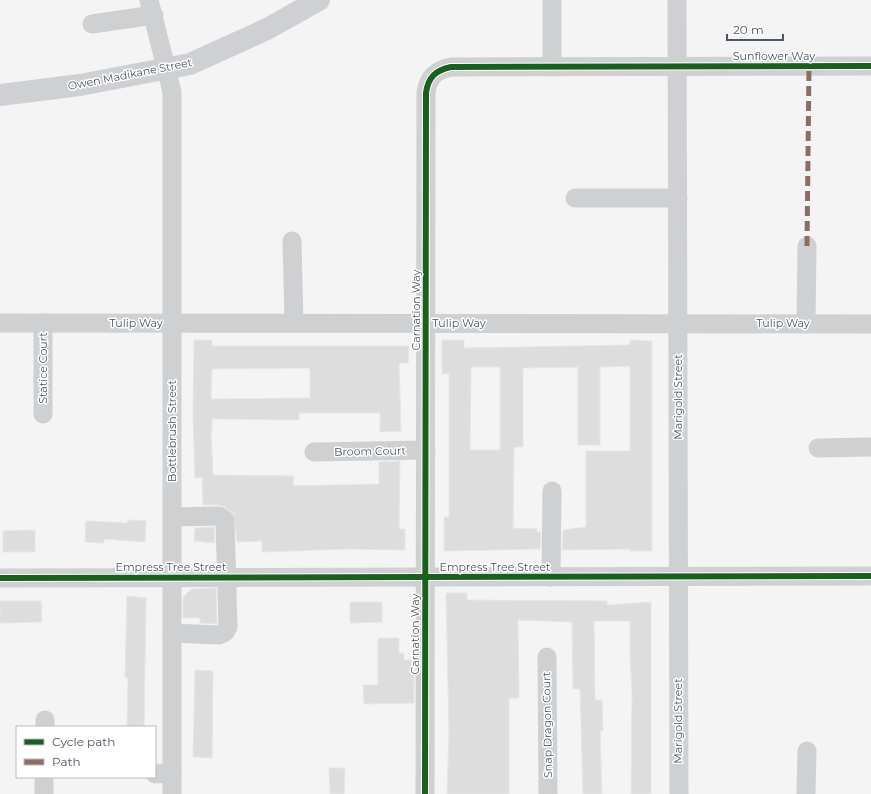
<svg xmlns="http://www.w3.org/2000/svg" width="871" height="794" font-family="Montserrat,sans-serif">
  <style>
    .building { fill: #ddddde; stroke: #e5e6e7; fill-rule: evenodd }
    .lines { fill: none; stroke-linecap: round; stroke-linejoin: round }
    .street { stroke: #ced0d2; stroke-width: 19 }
    .secondary { stroke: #ced0d4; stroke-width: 22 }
    .quiet { stroke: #8d6e63; stroke-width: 5; stroke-dasharray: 10 5; stroke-linecap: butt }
    .cycleway-casing { stroke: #fff; stroke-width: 8 }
    .cycleway { stroke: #1b5e20; stroke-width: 6 }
    .labels { text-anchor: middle; stroke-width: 3; stroke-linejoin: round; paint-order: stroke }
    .street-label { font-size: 11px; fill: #4a5661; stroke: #fff }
  </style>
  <rect width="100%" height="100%" fill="#f4f4f4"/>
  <g class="building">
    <path d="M194,340H212V346H409L408,363H399L401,431L380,432V413H299V420L212,419V432H211L213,475L294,476L293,486L379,484V462L400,461L399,529H405V550L346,549L262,552V541L237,542L234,514L225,507L219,505H203L202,477L195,478L193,415ZM310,368V398L211,399L212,369Z"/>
    <path d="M442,340H464V348L630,345V340L652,341V551H630V549L562,550L563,530L586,527V451H630V366L600,367V445H578V367L523,368V447H514L513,528L537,529V532H541L540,549L444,551V517H449V373L442,374ZM471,367H500V450H470Z"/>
    <path d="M128,520L146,521L145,542L104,539V543L85,542L86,521L127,523Z"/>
    <path d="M214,527L215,543L194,541L195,528Z"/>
    <path d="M35,530V552H3V531Z"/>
    <path d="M216,588L217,624L200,623V618H183V598L188,592L192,589Z"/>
    <path d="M446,593H467V600L607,601V605L651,602V794H631L632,693L630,656V621H594L595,700H602L603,731H600L602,794H583L580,689H573L572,622L518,620L519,698H509V794H447L449,733Z"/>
    <path d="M127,596L146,598L144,727H127L128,678H125Z"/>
    <path d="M0,601H41L42,622L0,623Z"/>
    <path d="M350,602H382V622L350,623Z"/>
    <path d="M378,638H399V653H404V660H414V703L364,704L363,685H378Z"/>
    <path d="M195,670L213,671L212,758L193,757Z"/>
    <path d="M329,768H345L344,794H330Z"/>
  </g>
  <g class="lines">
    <g class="street">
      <path d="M149,0L172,92V794"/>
      <path d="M552,0V67"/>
      <path d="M677,0L679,794"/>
      <path d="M92,24L154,15"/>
      <path d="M575,198H678"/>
      <path d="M292,241L294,323"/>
      <path d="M0,323L871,324"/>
      <path d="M806,324L807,246"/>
      <path d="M43,414V323"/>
      <path d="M818,448L871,447"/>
      <path d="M314,452L426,450"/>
      <path d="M551,577L552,491"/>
      <path d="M0,578L871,576"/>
      <path d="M172,633L219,635L225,632L228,627L225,520L219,516L173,517"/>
      <path d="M547,657L548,794"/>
      <path d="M45,727V720"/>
      <path d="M155,774L172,773"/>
      <path d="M44,794V777"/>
      <path d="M425,794L426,93C428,77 436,70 451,67L871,66"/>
      <path d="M806,794L807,751"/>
    </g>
    <path class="secondary" d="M0,95L80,85L190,64L267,29L319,0"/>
    <path class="quiet" d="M807,246L809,66"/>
    <defs>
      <g id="cycleway">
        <path d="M0,578L871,576"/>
        <path d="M425,794L426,93C428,77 436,70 451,67L871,66"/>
      </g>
    </defs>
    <use href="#cycleway" class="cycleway-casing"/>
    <use href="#cycleway" class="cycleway"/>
  </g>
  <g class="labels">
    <g class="street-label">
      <text x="774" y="60">Sunflower Way</text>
      <text transform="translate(130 74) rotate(-11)" y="4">Owen Madikane Street</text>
      <text transform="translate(416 310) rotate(-90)" y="4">Carnation Way</text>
      <text x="136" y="327">Tulip Way</text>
      <text x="459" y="327">Tulip Way</text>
      <text x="783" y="327">Tulip Way</text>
      <text transform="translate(43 368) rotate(-90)" y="4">Statice Court</text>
      <text transform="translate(678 397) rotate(-90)" y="4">Marigold Street</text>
      <text transform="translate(172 431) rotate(-90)" y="4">Bottlebrush Street</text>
      <text transform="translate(370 451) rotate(-1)" y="4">Broom Court</text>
      <text x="171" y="571">Empress Tree Street</text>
      <text x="495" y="571">Empress Tree Street</text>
      <text transform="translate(415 634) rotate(-90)" y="4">Carnation Way</text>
      <text transform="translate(678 721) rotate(-90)" y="4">Marigold Street</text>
      <text transform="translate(547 725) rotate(-91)" y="4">Snap Dragon Court</text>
    </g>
  </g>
  <rect x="16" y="726" width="140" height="52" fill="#ffffff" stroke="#b7bbc0"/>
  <rect x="24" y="739" width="20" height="6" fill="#1b5e20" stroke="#b7bbc0"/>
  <text x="52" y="746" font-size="12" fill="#4a5661">Cycle path</text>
  <rect x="24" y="759" width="20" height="6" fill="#8d6e63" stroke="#b7bbc0"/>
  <text x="52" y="766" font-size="12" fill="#4a5661">Path</text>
  <path d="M727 34v6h56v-6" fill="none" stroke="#4a5661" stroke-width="2"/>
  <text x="733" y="34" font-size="12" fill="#4a5661" stroke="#ffffff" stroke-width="3" paint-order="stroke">20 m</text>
</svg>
